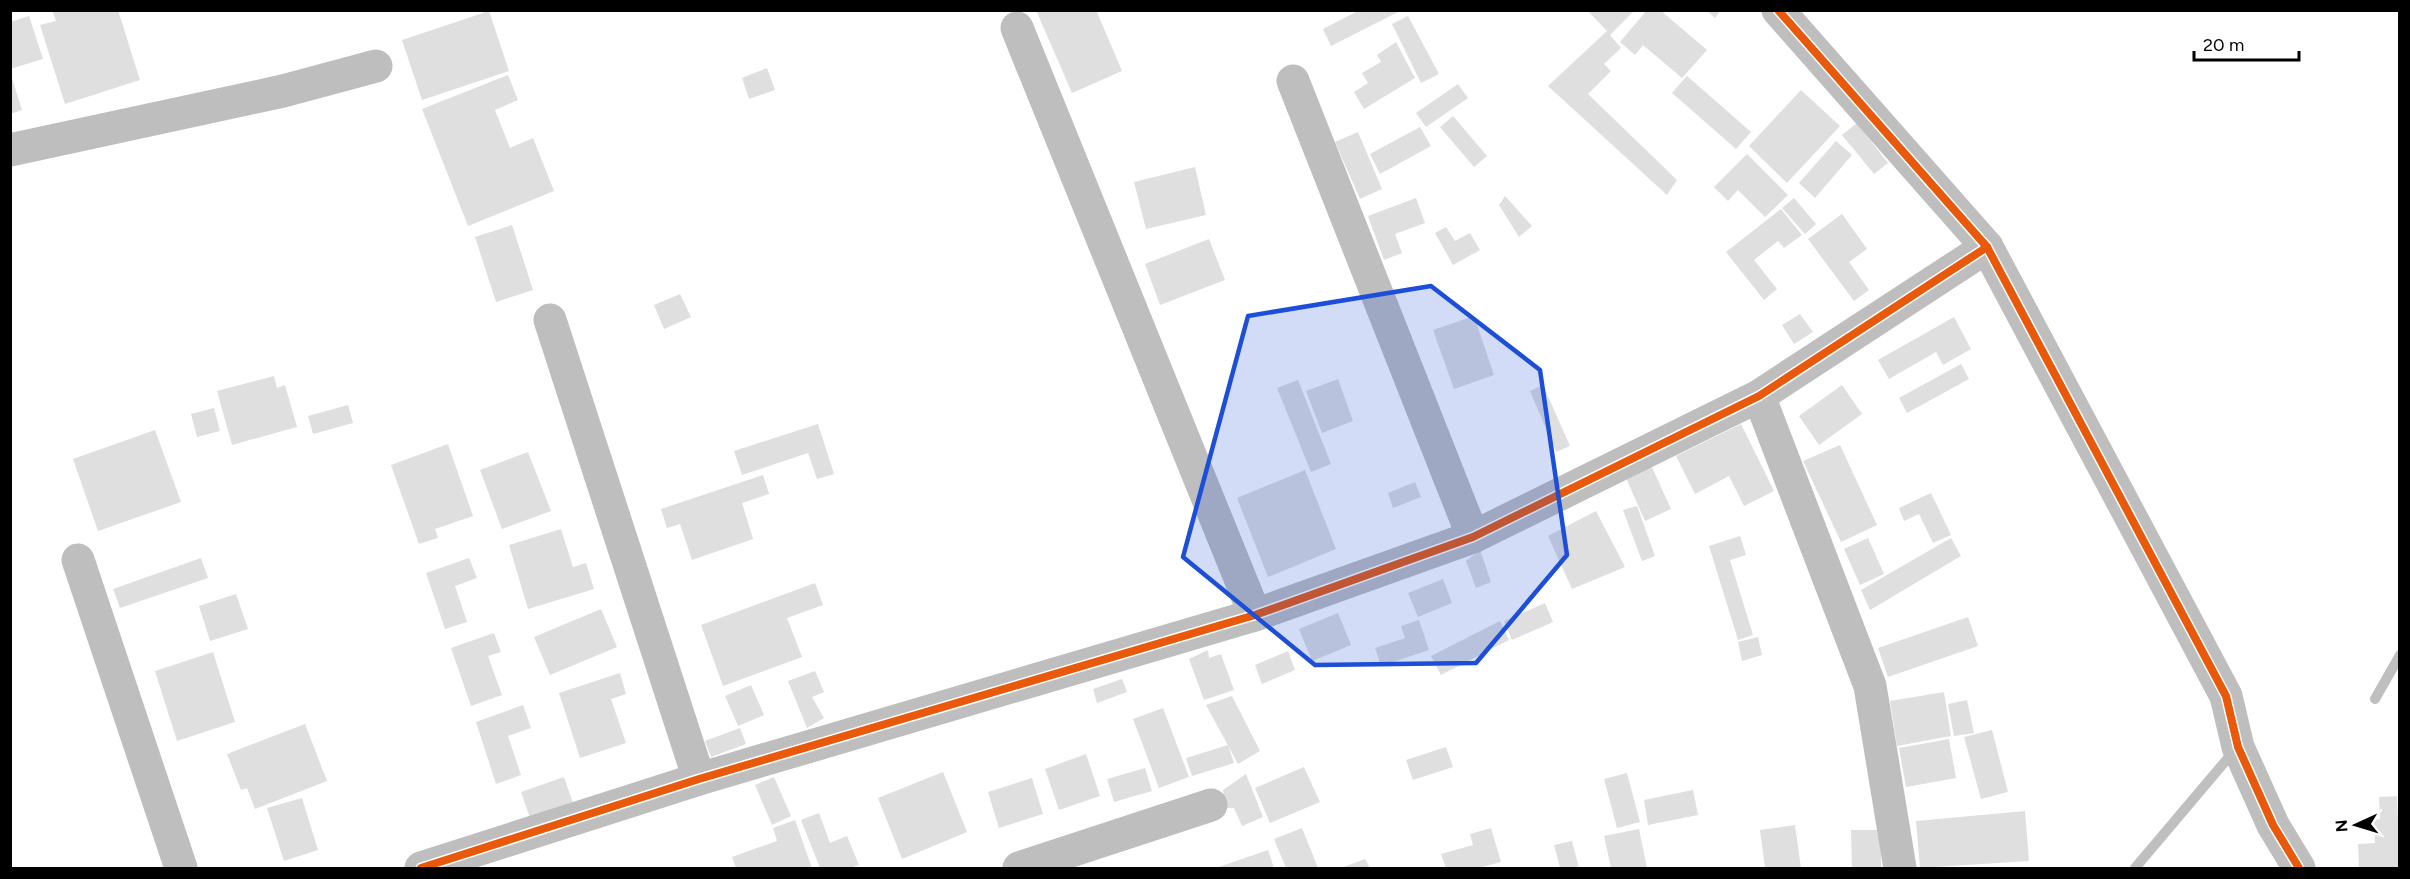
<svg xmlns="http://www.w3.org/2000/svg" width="2410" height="879" font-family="Figtree,sans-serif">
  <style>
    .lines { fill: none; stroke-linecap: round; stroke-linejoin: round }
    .stream { stroke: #bfbfbf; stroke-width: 10 }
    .building { fill: #dfdfdf }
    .minor { stroke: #bebebe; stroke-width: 33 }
    .cycleway-casing { stroke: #fff; stroke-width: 11 }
    .cycleway { stroke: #e8590c; stroke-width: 8 }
    .marked { fill: #1d4ed8; fill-opacity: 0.2; stroke: #1d4ed8; stroke-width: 4.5; stroke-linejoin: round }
  </style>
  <rect width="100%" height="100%" fill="#fff"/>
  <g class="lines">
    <g class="stream">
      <path d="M2375,699L2400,655"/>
      <path d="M2135,868L2234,751"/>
    </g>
  </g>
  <g class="building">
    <path d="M52,10H118L140,80L65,104L40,25L56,21Z"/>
    <path d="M1036,10H1096L1122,71L1072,93Z"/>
    <path d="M1360,10H1402L1331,46L1323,29Z"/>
    <path d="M1587,10H1635L1610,35L1621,48L1604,64L1611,71L1588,94L1677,180L1667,195L1548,86L1607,31Z"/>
    <path d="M1647,10H1660L1707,50L1682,78L1643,45L1635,55L1620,42Z"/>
    <path d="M1706,10H1721L1715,18Z"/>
    <path d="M489,11L509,71L422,100L402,40Z"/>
    <path d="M29,16L43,59L10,69V22Z"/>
    <path d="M1408,16L1439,74L1421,83L1392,24Z"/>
    <path d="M1396,42L1415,78L1364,109L1354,92L1368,83L1362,73L1381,62L1377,55Z"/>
    <path d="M767,68L775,90L749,99L742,78Z"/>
    <path d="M10,72L22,110L10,114Z"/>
    <path d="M508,75L518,100L495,110L510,148L533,138L554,191L468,226L422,109Z"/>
    <path d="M1687,76L1751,132L1736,149L1672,93Z"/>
    <path d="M1458,84L1468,98L1426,127L1416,113Z"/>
    <path d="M1801,90L1840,126L1787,183L1749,146Z"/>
    <path d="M1453,116L1487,156L1474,167L1440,127Z"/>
    <path d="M1857,123L1888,163L1874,174L1842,135Z"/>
    <path d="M1420,127L1431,146L1380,174L1370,154Z"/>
    <path d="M1358,132L1382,189L1360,199L1335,142Z"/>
    <path d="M1836,141L1852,155L1815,198L1799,183Z"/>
    <path d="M1747,154L1788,195L1765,217L1738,190L1728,201L1714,187Z"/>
    <path d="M1195,167L1206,215L1146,229L1134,182Z"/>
    <path d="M1505,196L1532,226L1519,237L1499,205Z"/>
    <path d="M1416,198L1425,223L1395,234L1402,253L1384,260L1368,216Z"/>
    <path d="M1794,198L1816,224L1805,234L1782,208Z"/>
    <path d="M1781,209L1802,235L1784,248L1778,241L1754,260L1777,289L1764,300L1726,252Z"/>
    <path d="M1842,214L1867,249L1849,262L1869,290L1854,301L1808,239Z"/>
    <path d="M512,225L533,290L496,302L475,237Z"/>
    <path d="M1446,227L1455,241L1470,233L1480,250L1453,265L1435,233Z"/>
    <path d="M1209,239L1225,280L1160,305L1145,264Z"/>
    <path d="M680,294L691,317L664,329L654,305Z"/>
    <path d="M1800,314L1813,332L1794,344L1782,325Z"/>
    <path d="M1474,316L1494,375L1454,389L1433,330Z"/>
    <path d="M1954,317L1971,349L1943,365L1936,352L1889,379L1878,360Z"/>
    <path d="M1961,364L1969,379L1907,413L1899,398Z"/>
    <path d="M274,376L277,388L285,385L297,427L232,445L217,391Z"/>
    <path d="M1338,379L1353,421L1322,433L1306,391Z"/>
    <path d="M1298,380L1331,464L1311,472L1277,388Z"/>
    <path d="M1543,385L1570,446L1556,452L1530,391Z"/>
    <path d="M1842,385L1862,414L1819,445L1799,416Z"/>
    <path d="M348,405L353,423L313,434L308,416Z"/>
    <path d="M214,408L220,431L197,437L191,414Z"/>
    <path d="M818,424L834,474L817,479L808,453L742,475L734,451Z"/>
    <path d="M1741,424L1774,491L1744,506L1729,476L1695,494L1676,456Z"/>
    <path d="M155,430L181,502L98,531L73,459Z"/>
    <path d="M448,444L473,516L435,529L438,538L419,544L391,465Z"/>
    <path d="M1840,445L1877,525L1841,542L1803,461Z"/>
    <path d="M528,452L551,511L502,529L480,470Z"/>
    <path d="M1651,465L1671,509L1645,521L1625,476Z"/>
    <path d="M1305,470L1336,549L1268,577L1237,498Z"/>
    <path d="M763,475L769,494L742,503L753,539L692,560L680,524L667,528L661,509Z"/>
    <path d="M1415,482L1421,497L1393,508L1388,493Z"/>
    <path d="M1931,493L1951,535L1933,543L1919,514L1904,521L1899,508Z"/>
    <path d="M1637,506L1655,556L1642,561L1623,510Z"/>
    <path d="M1596,511L1625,567L1572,589L1548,536Z"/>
    <path d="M561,529L573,567L586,563L594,589L528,609L509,545Z"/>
    <path d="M1740,536L1746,555L1730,560L1753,635L1738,640L1709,546Z"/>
    <path d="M1868,538L1884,574L1860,585L1844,549Z"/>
    <path d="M1951,538L1961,556L1870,610L1861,590Z"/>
    <path d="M1480,550L1491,582L1476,588L1466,561Z"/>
    <path d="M201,558L208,578L120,608L113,589Z"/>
    <path d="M469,558L477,578L455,586L467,622L445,629L426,573Z"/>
    <path d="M1443,579L1452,603L1418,617L1408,593Z"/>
    <path d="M815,583L823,605L787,618L802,657L723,686L701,625Z"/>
    <path d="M236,594L248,629L210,641L199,606Z"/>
    <path d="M1545,603L1553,622L1512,640L1504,621Z"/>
    <path d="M601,609L617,647L550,675L534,637Z"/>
    <path d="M1338,613L1351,645L1312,661L1299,629Z"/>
    <path d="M1968,617L1978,646L1888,677L1878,648Z"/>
    <path d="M1419,620L1429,650L1381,666L1375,648L1405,638L1401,626Z"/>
    <path d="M1500,621L1509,640L1441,675L1431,656Z"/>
    <path d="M494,633L501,652L488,656L502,695L471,706L451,648Z"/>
    <path d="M1758,637L1762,655L1742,661L1738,642Z"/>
    <path d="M1208,650L1209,658L1221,654L1234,690L1204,700L1189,659Z"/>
    <path d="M1288,651L1295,670L1262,684L1255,665Z"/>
    <path d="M213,652L235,722L177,741L155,671Z"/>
    <path d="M815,671L824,692L812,697L824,718L807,728L788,681Z"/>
    <path d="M620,673L626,694L611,699L626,743L580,758L559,693Z"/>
    <path d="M1122,679L1127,692L1097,703L1093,689Z"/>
    <path d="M751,685L764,715L738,726L725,696Z"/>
    <path d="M1944,692L1951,736L1897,746L1890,701Z"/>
    <path d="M1232,696L1260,751L1238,764L1206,705Z"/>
    <path d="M1967,700L1974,733L1954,736L1948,704Z"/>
    <path d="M523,705L531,728L508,736L521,775L496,784L476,722Z"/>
    <path d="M1163,708L1189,777L1159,788L1133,719Z"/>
    <path d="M305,724L327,781L255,809L247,788L241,790L227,754Z"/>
    <path d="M740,728L746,744L711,757L705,741Z"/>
    <path d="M1992,730L2008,792L1981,799L1964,737Z"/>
    <path d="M1949,739L1956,778L1906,787L1899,748Z"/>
    <path d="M1228,745L1234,763L1192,776L1186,758Z"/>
    <path d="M1446,747L1453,767L1413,780L1406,760Z"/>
    <path d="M1086,754L1100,796L1059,810L1045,769Z"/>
    <path d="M1304,767L1320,802L1270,823L1255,788Z"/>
    <path d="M1145,768L1152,791L1114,802L1107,779Z"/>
    <path d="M943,772L967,832L902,859L878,798Z"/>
    <path d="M1627,773L1640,822L1617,828L1604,779Z"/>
    <path d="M1246,774L1263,817L1242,826L1234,808H1225L1223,790Z"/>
    <path d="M564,777L573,803L530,818L521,792Z"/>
    <path d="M774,777L791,816L772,825L755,785Z"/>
    <path d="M1032,778L1043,814L999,828L988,792Z"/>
    <path d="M1693,790L1698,815L1648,825L1644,800Z"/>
    <path d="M2397,796L2400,868H2359L2358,844L2375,843L2374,820L2380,819L2379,797Z"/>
    <path d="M302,798L318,850L284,861L267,808Z"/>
    <path d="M2025,811L2029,861L1920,868L1916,821Z"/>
    <path d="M819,813L830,843L847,836L859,865L850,868H820L801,820Z"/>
    <path d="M795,820L812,868H736L732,857L777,841L773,828Z"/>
    <path d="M1795,825L1801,868H1765L1760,830Z"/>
    <path d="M1302,828L1318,868H1286L1274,839Z"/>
    <path d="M1491,828L1501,862L1478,868H1446L1441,854L1473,845L1470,834Z"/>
    <path d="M1639,829L1647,868H1611L1604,836Z"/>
    <path d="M1851,830H1881V868H1852Z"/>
    <path d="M1572,841L1579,868H1560L1554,845Z"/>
    <path d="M1268,850L1274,868H1216Z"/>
    <path d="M1365,859L1370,868H1341Z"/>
  </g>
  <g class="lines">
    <g class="minor">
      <path d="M1778,10L1987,247L2226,696L2238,747L2273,825L2299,868"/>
      <path d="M1017,28L1255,615"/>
      <path d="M1293,81L1473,537"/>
      <path d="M10,150L283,91L376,66"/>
      <path d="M550,320L699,779"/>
      <path d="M1759,396L1870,686L1900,868"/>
      <path d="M78,560L181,868"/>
      <path d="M421,868L699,779L1255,615L1473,537L1759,396L1987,247"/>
      <path d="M1019,868L1211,805"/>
    </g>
    <defs>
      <g id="cycleway">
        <path d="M1778,10L1987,247L2226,696L2238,747L2273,825L2299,868"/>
        <path d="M421,868L699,779L1255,615L1473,537L1759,396L1987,247"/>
      </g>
    </defs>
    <use href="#cycleway" class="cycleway-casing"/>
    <use href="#cycleway" class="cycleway"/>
  </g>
  <path class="marked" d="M1431,286L1540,370L1567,555L1476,663L1315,665L1183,557L1248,316Z"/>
  <rect width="2410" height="879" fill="none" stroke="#000000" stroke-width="24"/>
  <g transform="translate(2356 825) rotate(266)" stroke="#ffffff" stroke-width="4.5" paint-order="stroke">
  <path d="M0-4.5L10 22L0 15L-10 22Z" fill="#000000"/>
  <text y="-9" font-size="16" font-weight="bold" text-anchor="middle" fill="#000000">N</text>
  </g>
  <path d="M2194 51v9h105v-9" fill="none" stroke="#000000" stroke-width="3"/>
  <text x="2203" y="51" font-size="18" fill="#000000" stroke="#ffffff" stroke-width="4.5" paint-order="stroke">20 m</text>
</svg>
